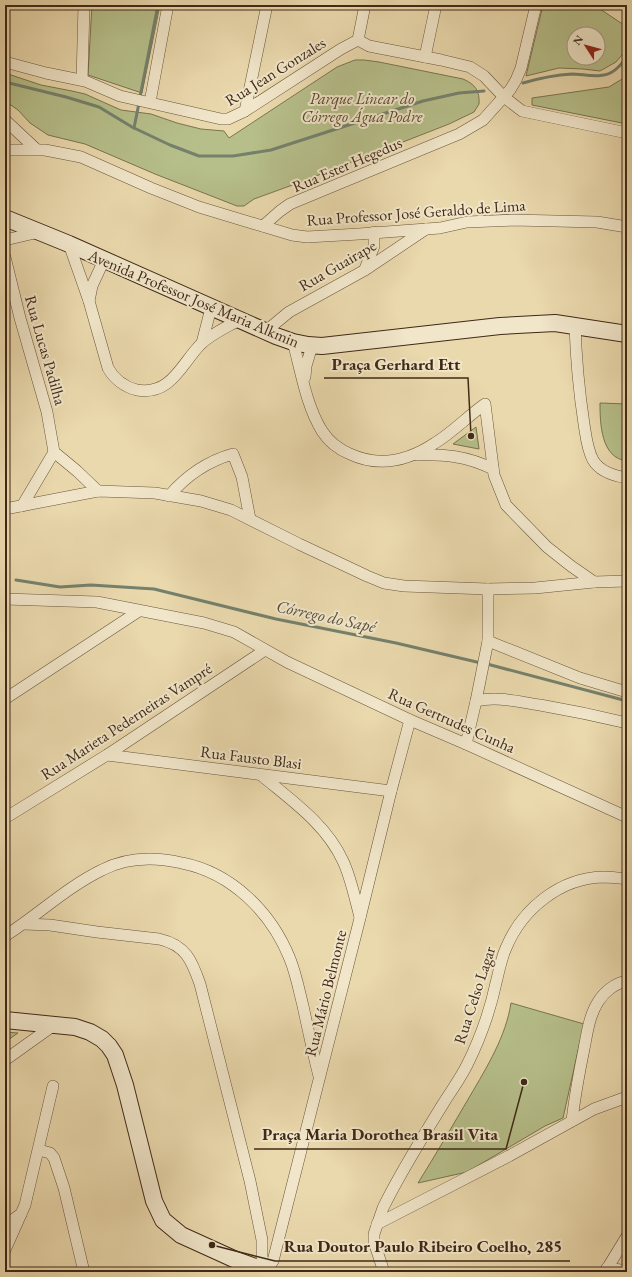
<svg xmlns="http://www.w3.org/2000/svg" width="632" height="1277" font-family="'EB Garamond',serif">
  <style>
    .green { fill: #b6bf8a; stroke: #7b7450; fill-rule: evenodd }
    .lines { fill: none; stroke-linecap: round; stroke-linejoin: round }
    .stream { stroke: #75816d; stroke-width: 3 }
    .street-casing { stroke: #6a553c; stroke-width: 12 }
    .secondary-casing { stroke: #402917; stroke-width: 18 }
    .street { stroke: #f1e6ca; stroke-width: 11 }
    .secondary { stroke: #f1e6ca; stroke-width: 16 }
    .labels { text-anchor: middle; stroke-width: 4; stroke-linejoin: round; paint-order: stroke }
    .street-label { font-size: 16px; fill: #402917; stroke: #f1e6ca }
    .park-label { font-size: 16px; font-style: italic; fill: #58472e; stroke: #f1e6ca }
    .water-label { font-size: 17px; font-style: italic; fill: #564e3b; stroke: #f1e6ca }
    .leader { fill: none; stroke: #402917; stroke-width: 1.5 }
    .callout-dot { fill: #402917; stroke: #f1e6ca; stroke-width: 1.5 }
    .callout-label { font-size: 17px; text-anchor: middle; font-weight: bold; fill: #402917; stroke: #f1e6ca; stroke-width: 4; stroke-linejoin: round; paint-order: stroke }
  </style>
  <rect width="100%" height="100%" fill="#ead9ad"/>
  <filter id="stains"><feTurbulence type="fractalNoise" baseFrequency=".005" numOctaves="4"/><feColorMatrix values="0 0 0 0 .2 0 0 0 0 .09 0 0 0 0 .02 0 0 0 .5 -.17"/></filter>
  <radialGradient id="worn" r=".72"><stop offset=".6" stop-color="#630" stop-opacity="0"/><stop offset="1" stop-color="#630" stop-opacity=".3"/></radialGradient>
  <g class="green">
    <path d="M92,5H160L142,93L88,75Z"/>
    <path d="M543,5H594L627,27V49L616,62L600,71L583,69L559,68L526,76ZM574,34H598V58H574Z"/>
    <path d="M355,60H364L379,62L463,79C475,84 480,91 479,104L474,112L449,124L298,183L254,199L244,206H237L155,174L85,144L48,135L30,123L18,110L5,101V73L41,85L72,91L85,94L121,110L151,114L177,123L201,129L224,131L229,138L337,67Z"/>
    <path d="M627,76V124L532,105V98L609,87Z"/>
    <path d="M600,403L627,404V461C601,458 600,424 600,403Z"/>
    <path d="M476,427L479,449L453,444Z"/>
    <path d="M511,1003L584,1024L563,1118L545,1126L467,1172L418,1183C436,1154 453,1125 470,1096C487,1067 506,1036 511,1003Z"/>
    <path d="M5,1032L18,1033L5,1042Z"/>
  </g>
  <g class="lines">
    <g class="stream">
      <path d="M5,82L66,97L99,107L132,127L170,145L199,156H233L271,150L423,101L459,93L484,91"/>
      <path d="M523,83C540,78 554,75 572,74C584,74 601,79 612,72C618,69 623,62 627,57"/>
      <path d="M140,97L158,5"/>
      <path d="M134,128L139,103"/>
      <path d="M16,580L60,587L91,585L154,589L276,619L396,643L481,663"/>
      <path d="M487,664L627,701"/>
    </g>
    <defs>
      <g id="street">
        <path d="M358,40L365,5"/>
        <path d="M425,57L436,5"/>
        <path d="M5,62L46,73L85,81L120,96L221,119H228L245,111L341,49L358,40L369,46L441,60L470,67L484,76L504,97L522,111L627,133"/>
        <path d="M82,80L84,5"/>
        <path d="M150,102L168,5"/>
        <path d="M245,111L267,5"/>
        <path d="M5,120L36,149"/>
        <path d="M5,150H45L81,157L151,188L199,207L292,235L307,237L359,234L440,228L467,222L513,220L597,222L627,227"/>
        <path d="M263,226L280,211L290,204L459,134L483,120L510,90L516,80L521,68L536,5"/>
        <path d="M5,240L39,232"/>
        <path d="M69,244L89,301L108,368C114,379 125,387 137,390C172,396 182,362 202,343C213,333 227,327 239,320"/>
        <path d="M5,257L20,318L47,412L54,452L77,471L98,491"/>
        <path d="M365,269L374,246V232"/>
        <path d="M89,301L92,286L104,260"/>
        <path d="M575,325C576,358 579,391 584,424C586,436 587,449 593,460C600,472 614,476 627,478"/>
        <path d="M266,331L289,312L365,270L426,229"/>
        <path d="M293,342C301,371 306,405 322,431C329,442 338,449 350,454C380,468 408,461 435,443C453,432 468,416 485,404L494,475L506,505L547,547L571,566L594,582"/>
        <path d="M202,343L211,308"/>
        <path d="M305,377L306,366L312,346"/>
        <path d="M416,455C444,454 467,456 493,469"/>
        <path d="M169,496C186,476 208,461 233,454L242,477L250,519"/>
        <path d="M22,506L54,452"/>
        <path d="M5,509L98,491L155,493L201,501L231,510L299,544L367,576L384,583L404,586L488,589L535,588L594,582L627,581"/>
        <path d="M5,599L97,602L204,623L234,632L287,662L410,720L466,744L627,817"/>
        <path d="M488,641L580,678L627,692"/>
        <path d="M5,699L139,611"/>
        <path d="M476,701L488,641V589"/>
        <path d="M466,744L476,701C498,696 518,702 540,705C569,710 598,716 627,723"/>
        <path d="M107,755L391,791"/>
        <path d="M261,775C292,801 326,824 343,861C351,878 355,899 360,917"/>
        <path d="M5,818L107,755L265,650"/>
        <path d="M24,924L50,925L97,932L159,939C186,945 192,961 200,984L250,1181L262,1240V1257L266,1271"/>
        <path d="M5,936C38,915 67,887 102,870C127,857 156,857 182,863C232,873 271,912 290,959C296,974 299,990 303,1006C308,1029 313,1053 319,1076"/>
        <path d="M5,1060L54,1025"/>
        <path d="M572,1120C575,1096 579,1073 584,1049C587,1034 589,1016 598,1002C604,992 615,983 627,981"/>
        <path d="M39,1150L50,1153L54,1158L64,1188L84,1272"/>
        <path d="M377,1224L509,1156L594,1109L627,1097"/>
        <path d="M5,1225L21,1214L25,1205L53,1086"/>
        <path d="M5,1250L21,1214"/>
        <path d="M607,1268L627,1271"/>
        <path d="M265,1272L273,1261L360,918L391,791L410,720"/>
        <path d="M384,1272L374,1242V1234L383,1208C400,1173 422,1138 443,1104C451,1091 460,1079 467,1065C480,1039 490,1011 496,983C499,971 501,959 506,948C522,909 560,878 603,877C611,877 619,878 627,879"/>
        <path d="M605,1272L627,1236"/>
      </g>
      <g id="secondary">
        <path d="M5,218L69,244L276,336L293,342L308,345L322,346L500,326L555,323L627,334"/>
        <path d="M5,1020L75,1027L90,1032L102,1039L109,1046L115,1055L125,1085L154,1201L163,1220L181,1235L236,1260L269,1272"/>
      </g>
    </defs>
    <use href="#street" class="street-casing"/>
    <use href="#secondary" class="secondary-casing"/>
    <use href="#street" class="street"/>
    <use href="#secondary" class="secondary"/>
  </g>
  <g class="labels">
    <g class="street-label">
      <text transform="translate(275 71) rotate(-32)" y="6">Rua Jean Gonzales</text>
      <text transform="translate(347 164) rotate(-23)" y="6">Rua Ester Hegedus</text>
      <text transform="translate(416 212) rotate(-4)" y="6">Rua Professor José Geraldo de Lima</text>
      <text transform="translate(337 265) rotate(-30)" y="6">Rua Guairape</text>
      <text transform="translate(194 298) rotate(23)" y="6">Avenida Professor José Maria Alkmin</text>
      <text transform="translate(46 350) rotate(74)" y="6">Rua Lucas Padilha</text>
      <text transform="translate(452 720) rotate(24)" y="6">Rua Gertrudes Cunha</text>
      <text transform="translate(126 721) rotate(-33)" y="6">Rua Marieta Pederneiras Vampré</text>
      <text transform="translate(251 757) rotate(7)" y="6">Rua Fausto Blasi</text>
      <text transform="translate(325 993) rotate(-76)" y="6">Rua Mário Belmonte</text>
      <text transform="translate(474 995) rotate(-72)" y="6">Rua Celso Lagar</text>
    </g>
    <g class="park-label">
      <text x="362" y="104">Parque Linear do<tspan x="362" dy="18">Córrego Água Podre</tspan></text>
    </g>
    <g class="water-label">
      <text transform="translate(326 616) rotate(12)" y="6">Córrego do Sapé</text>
    </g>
  </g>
  <path class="leader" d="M471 436L468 378H324M524 1082L506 1149H254M212 1245L275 1261H570"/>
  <g class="callout-dot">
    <circle cx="471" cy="436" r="4"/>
    <circle cx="524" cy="1082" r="4"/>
    <circle cx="212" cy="1245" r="4"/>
  </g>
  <g class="callout-label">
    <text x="396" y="370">Praça Gerhard Ett</text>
    <text x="380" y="1140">Praça Maria Dorothea Brasil Vita</text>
    <text x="423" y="1252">Rua Doutor Paulo Ribeiro Coelho, 285</text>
  </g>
  <rect width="632" height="1277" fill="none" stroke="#ead9ad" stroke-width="20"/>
  <rect x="6" y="6" width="620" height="1265" fill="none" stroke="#402917" stroke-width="2"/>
  <rect x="10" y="10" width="612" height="1257" fill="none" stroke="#402917"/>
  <g transform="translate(586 46) rotate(306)"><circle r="19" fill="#f1e6ca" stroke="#aa9a82"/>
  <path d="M0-3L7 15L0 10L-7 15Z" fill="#8f2418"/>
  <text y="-6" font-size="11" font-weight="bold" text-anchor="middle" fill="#402917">N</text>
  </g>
  <rect width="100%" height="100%" filter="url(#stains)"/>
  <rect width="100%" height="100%" fill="url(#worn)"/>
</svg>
